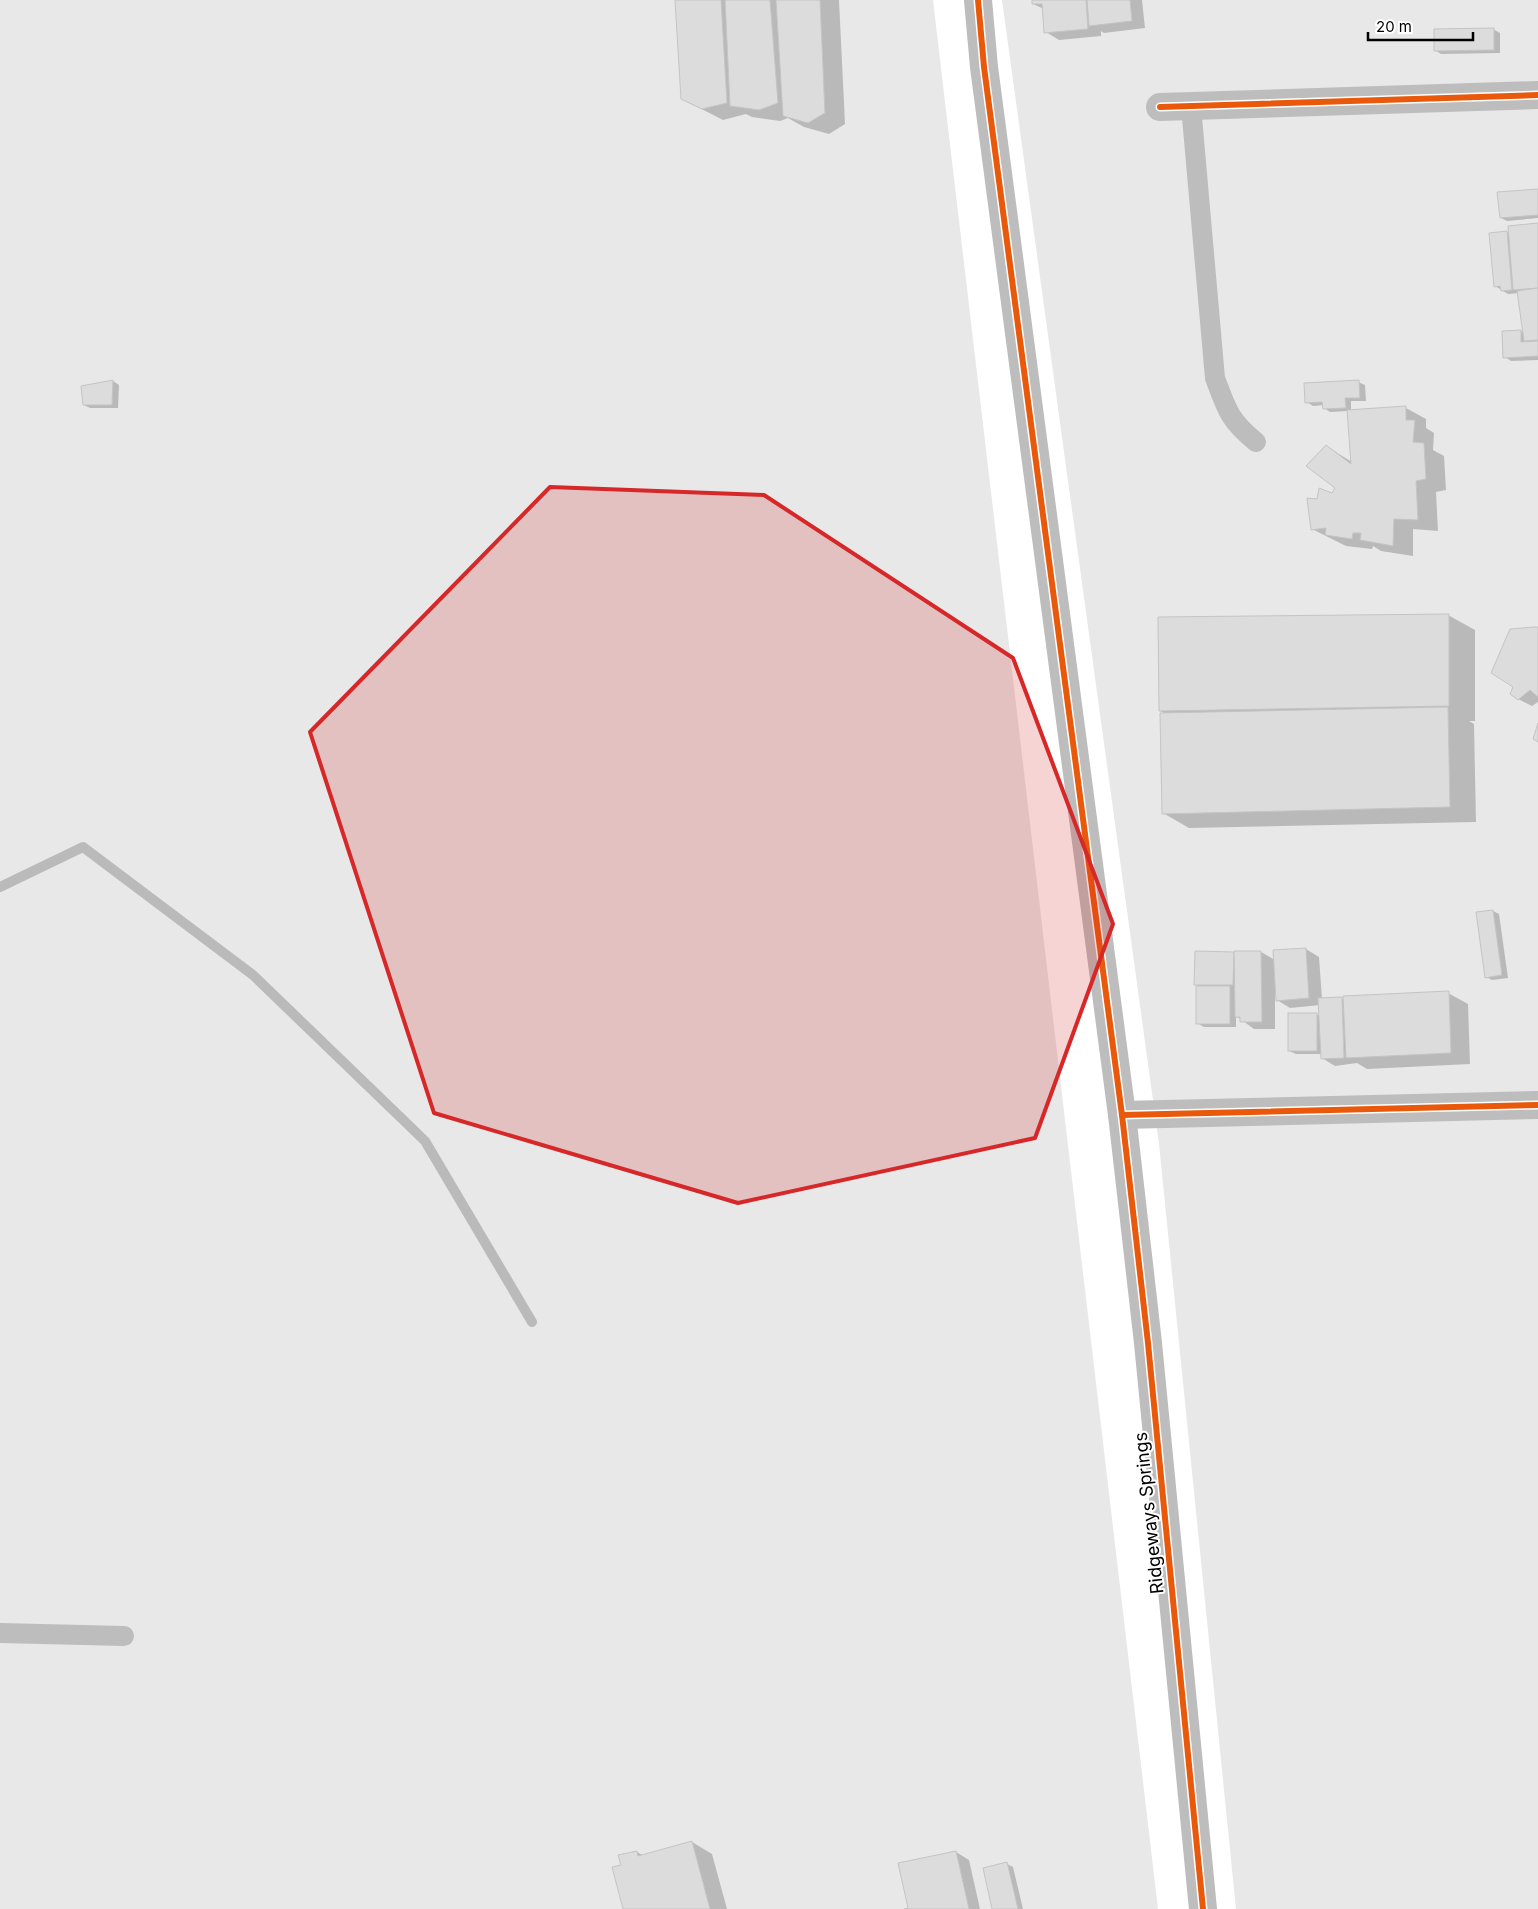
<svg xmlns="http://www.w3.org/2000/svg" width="1538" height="1909" font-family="Inter,sans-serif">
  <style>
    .green { fill: #e8e8e8 }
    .shadow { fill: #0003 }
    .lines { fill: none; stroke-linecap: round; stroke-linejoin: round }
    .stream { stroke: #bababa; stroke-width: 10 }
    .building { fill: #dcdcdc; stroke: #c4c4c4 }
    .lane { stroke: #bdbdbd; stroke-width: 20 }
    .street { stroke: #bdbdbd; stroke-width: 28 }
    .cycleway-casing { stroke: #fff; stroke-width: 9 }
    .cycleway { stroke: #e8590c; stroke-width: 6 }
    .marked { fill: #d62828; fill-opacity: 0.2; stroke: #d62828; stroke-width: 4; stroke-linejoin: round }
    .labels { text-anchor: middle; stroke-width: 4; stroke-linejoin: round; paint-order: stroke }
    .street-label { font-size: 18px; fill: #000; stroke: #fff }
  </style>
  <rect width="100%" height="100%" fill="#fff"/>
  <g class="green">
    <path d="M0,0H933L1158,1909H0Z"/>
    <path d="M1002,0H1538V1909H1236L1159,1144Z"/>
  </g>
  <g class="shadow">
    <path d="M676,0H839L845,124L829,134L804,127L788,118L780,121L752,117L746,114L723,120L682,99Z"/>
    <path d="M1033,0H1142L1145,28L1104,33L1101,31V36L1059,40L1046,32L1044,9L1033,4Z"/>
    <path d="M1493,29L1500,33V53L1441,54L1435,50Z"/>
    <path d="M1538,190V218L1507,221L1501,218Z"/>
    <path d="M1538,224V360L1511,361L1505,357L1521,331L1524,333L1519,293L1508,294L1495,286L1507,232L1510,234Z"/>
    <path d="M113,381L119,385L118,408H90L84,405L82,387Z"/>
    <path d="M1358,382L1365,385L1366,401H1351V411L1406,408L1426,419V428L1434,433L1433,450L1444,456L1446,490L1436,492L1438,531L1413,529V556L1381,551L1373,546L1372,549L1346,546L1312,529L1318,501L1333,494L1337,488L1326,446L1352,462L1348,411L1330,412L1324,408V405L1313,406L1307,402Z"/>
    <path d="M1448,615L1475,630V721H1469L1474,724L1476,822L1189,828L1163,813L1167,714L1160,711Z"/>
    <path d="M1538,629V702L1532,706L1518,699Z"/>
    <path d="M1493,911L1499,914L1508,978L1492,980L1486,977Z"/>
    <path d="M1306,949L1319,957L1322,999L1341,998L1344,1000L1448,993L1468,1004L1470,1064L1367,1069L1357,1063L1335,1066L1322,1058V1054H1296L1289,1051L1316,1014L1320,1016V1005L1290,1008L1277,1000V994H1275V1029H1254L1236,1016V1027H1204L1197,1023L1201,988L1195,984L1233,953L1261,952L1275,960L1274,951Z"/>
    <path d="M692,1842L712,1854L727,1909H624L623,1866L637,1852L644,1856Z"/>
    <path d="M956,1852L969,1860L980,1909H909Z"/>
    <path d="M1007,1864L1013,1867L1023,1909H993Z"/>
  </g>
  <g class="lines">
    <path class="stream" d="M0,887L83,847L253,975L425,1141L532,1322"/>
  </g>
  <g class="building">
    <path d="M675,0H721L727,103L702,109L681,99Z"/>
    <path d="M725,0H770L778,103L759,110L730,106Z"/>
    <path d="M776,0H820L825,113L808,123L783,116Z"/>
    <path d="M1032,0H1086L1088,29L1044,33L1042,4H1032Z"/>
    <path d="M1087,0H1130L1132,21L1089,26Z"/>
    <path d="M1494,28V50L1434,51V29Z"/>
    <path d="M1538,189V215L1500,218L1497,192Z"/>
    <path d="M1538,223V288L1513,290L1508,226Z"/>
    <path d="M1507,231L1512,290L1501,291L1500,286L1494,287L1489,233Z"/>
    <path d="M1538,288V340L1524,341L1517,291Z"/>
    <path d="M1521,330V342L1538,341V356L1503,358L1502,331Z"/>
    <path d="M113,380L112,405H83L81,386Z"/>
    <path d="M1359,380L1360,398H1345L1346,408L1323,409L1322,402L1305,403L1304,383Z"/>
    <path d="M1406,406V420H1415L1413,442L1424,443L1426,479L1416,481L1418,520L1394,519L1393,546L1360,540L1361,533H1353L1352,539L1325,535L1326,528L1311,530L1307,498L1317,499L1319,488L1332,493L1335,488L1306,466L1326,445L1351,464L1347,410Z"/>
    <path d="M1449,614V706L1159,711L1158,617Z"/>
    <path d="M1534,627H1538V697L1530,690L1518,700L1510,694L1513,687L1491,673L1510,629Z"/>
    <path d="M1448,707L1450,807L1162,814L1160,713Z"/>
    <path d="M1538,723V742L1533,739Z"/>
    <path d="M1493,910L1502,975L1485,978L1476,912Z"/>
    <path d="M1306,948L1309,998L1276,1001L1273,950Z"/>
    <path d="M1195,951L1234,952L1233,985H1194Z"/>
    <path d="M1234,951H1261L1262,1022H1240V1017H1235Z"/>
    <rect x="1196" y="986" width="34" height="38"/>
    <path d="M1449,991L1451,1053L1346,1058L1343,996Z"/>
    <path d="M1342,997L1344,1058L1321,1059L1318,998Z"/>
    <rect x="1288" y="1013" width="29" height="38"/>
    <path d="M692,1841L710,1909H623L612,1867L621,1865L618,1855L637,1851L638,1856Z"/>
    <path d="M956,1851L969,1909H904L908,1908L898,1863Z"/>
    <path d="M1007,1862L1018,1909H992L983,1868Z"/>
  </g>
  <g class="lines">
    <g class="lane">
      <path d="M1191,106L1215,378C1227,410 1229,420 1256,442"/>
      <path d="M0,1633L124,1636"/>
    </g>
    <g class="street">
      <path d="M978,0L984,67L1122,1115L1538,1105"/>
      <path d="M1160,107L1538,95"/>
      <path d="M1122,1115L1148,1343L1203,1909"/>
    </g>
    <defs>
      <g id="cycleway">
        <path d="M978,0L984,67L1122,1115L1538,1105"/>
        <path d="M1160,107L1538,95"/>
        <path d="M1122,1115L1148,1343L1203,1909"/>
      </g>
    </defs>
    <use href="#cycleway" class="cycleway-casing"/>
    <use href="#cycleway" class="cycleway"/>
  </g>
  <path class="marked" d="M550,487L764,495L1013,658L1113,924L1035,1138L738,1203L434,1113L310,732Z"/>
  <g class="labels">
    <g class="street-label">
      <text transform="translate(1149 1513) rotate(-96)" y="6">Ridgeways Springs</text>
    </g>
  </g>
  <path d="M1368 32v8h105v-8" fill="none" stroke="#000000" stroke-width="2.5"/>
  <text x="1376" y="32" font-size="15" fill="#000000" stroke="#ffffff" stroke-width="4" paint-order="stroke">20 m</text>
</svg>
